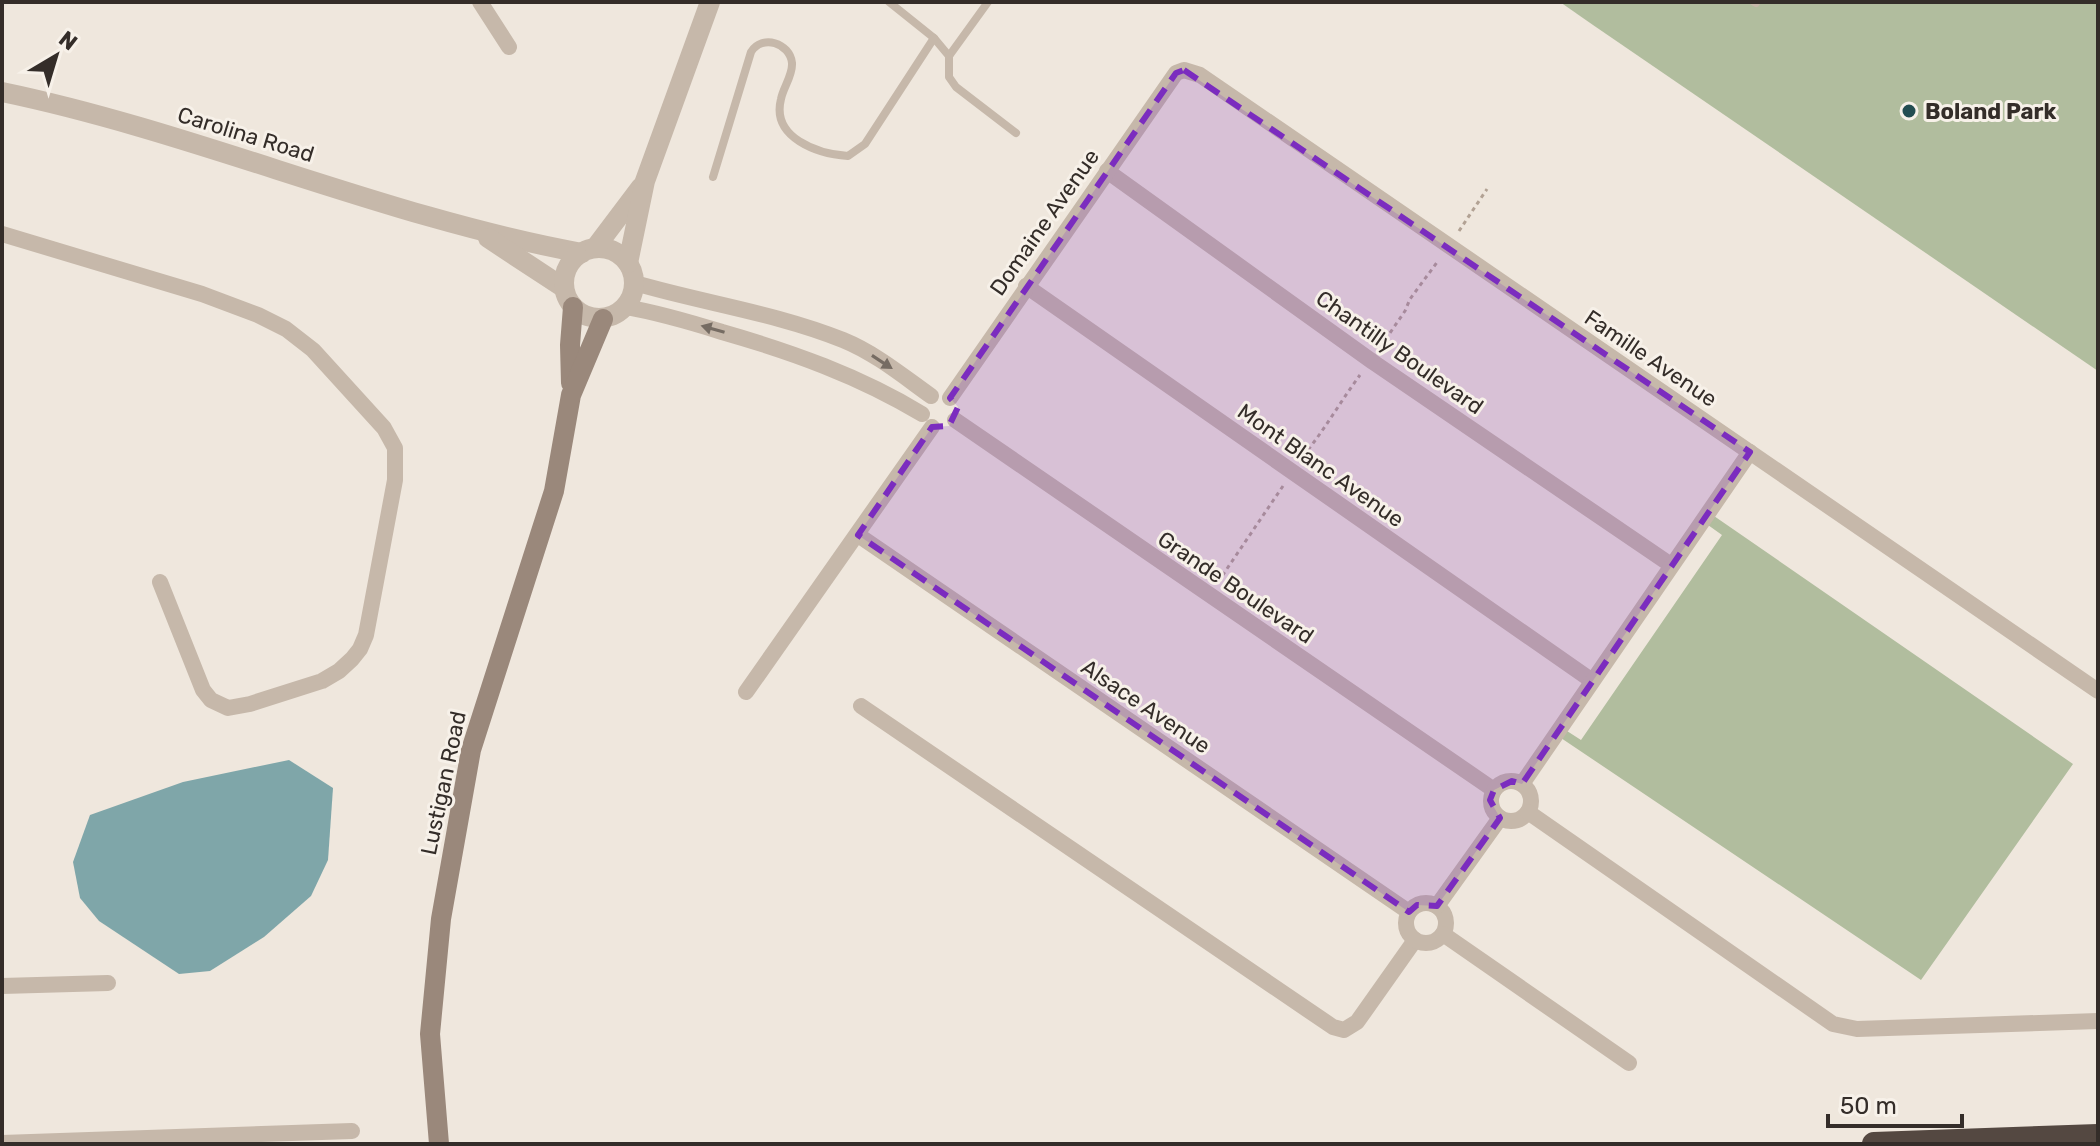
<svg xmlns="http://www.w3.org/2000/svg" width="2100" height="1146" font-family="Rubik,sans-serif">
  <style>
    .green { fill: #b1bd9e }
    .water { fill: #7fa6a9 }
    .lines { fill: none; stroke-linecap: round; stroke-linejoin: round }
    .path { stroke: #b2a294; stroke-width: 3; stroke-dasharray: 4 4; stroke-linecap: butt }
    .service { stroke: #c6b8aa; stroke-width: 8 }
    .minor { stroke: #c6b8aa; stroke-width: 16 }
    .tertiary { stroke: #c6b8aa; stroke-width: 20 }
    .secondary { stroke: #9a887b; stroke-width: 20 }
    .motorway { stroke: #544841; stroke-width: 24 }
    .oneway { fill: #766c63 }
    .marked { fill: #7b2cbf; fill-opacity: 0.2; stroke: #7b2cbf; stroke-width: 6; stroke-dasharray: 16 10; stroke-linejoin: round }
    .poi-dot { fill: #234d51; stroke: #f7f1e9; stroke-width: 3 }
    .labels { text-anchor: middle; stroke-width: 6; stroke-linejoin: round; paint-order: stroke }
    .poi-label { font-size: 22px; font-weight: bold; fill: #342d29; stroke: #f7f1e9; text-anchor: start }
    .street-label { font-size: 22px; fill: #342d29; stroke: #f7f1e9 }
  </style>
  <rect width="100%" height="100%" fill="#efe7dd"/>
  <g class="green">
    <path d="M1560,2H2098V371L1593,25Z"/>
    <path d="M1714,516L2073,764L1921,980L1561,738L1567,731L1581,740L1722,535L1708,525Z"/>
  </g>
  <path class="water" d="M289,760L333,788L328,860L311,896L264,937L210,971L179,974L99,921L80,898L73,862L90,815L183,782Z"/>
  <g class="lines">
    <g class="path">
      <path d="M1459,231L1487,189"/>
      <path d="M1381,346L1405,311L1410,299L1438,261"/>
      <path d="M1303,456C1324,431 1340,402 1360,375"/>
      <path d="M1218,582L1283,486"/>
    </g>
    <g class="service">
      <path d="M889,2L934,38L949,56"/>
      <path d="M988,2L949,56V77L956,87L1016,133"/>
      <path d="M1754,2L1756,3"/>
      <path d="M713,177L751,52C762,34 790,43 792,63C793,75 783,88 781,99C771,138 818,154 848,156L865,144L934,38"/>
    </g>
    <g class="minor">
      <path d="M480,2L509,47"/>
      <path d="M1107,171L1373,362L1671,565"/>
      <path d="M2,234L202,294L258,315L286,329L313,350L384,428L395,448V480L366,635L360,649L352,659L339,671L322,681L250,704L228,708L211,700L203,690L160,582"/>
      <path d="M635,283C703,303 776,313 843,340C875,353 903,376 931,396"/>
      <path d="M1026,286L1591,680"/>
      <path d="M626,307C659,313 690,322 722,332C792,352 859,376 922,414"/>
      <path d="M950,398L1176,73L1184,70L1200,75L2098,691"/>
      <path d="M955,420L1494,790"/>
      <path d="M858,535L1409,912"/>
      <path d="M746,692L932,427"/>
      <path d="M861,706L1333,1027L1344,1030L1357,1022L1415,940"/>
      <circle cx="1511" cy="801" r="20"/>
      <path d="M1522,784L1750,452"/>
      <path d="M1528,812L1833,1024L1857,1029L2098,1021"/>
      <circle cx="1426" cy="923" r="20"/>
      <path d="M1437,906L1500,818"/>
      <path d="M1443,934L1629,1063"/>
      <path d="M2,986L108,983"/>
      <path d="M2,1143L352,1131"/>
    </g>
    <g class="tertiary">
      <path d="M2,92C199,133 384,217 582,253"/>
      <path d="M488,238L564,288"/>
      <circle cx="599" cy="283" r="35"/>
      <path d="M595,248L641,187"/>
      <path d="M628,263L645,181L710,2"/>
    </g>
    <g class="secondary">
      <path d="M571,383L570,345L573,307"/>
      <path d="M439,1144L430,1034L441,919L471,750L554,491L571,395L603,319"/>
    </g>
    <path class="motorway" d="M1874,1144L2098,1136"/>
  </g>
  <defs><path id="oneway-solid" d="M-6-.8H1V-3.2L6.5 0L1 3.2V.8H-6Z" transform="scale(2)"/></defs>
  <g class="oneway">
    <use href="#oneway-solid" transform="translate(713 329) rotate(-164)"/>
    <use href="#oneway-solid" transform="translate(882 362) rotate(33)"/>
  </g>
  <path class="marked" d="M1184,70L1750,452L1522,784L1512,781L1494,790L1490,800L1500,818L1437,906L1417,905L1409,912L858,535L932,427L949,426L958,407L950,398L1176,73Z"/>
  <circle class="poi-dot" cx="1909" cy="111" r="8"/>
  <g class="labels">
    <g class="poi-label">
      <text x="1925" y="119">Boland Park</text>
    </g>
    <g class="street-label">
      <text transform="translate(246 134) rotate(17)" y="8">Carolina Road</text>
      <text transform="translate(1044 222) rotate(-55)" y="8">Domaine Avenue</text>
      <text transform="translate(1400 352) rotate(35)" y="8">Chantilly Boulevard</text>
      <text transform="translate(1651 358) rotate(34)" y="8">Famille Avenue</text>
      <text transform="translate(1321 465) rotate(35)" y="8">Mont Blanc Avenue</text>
      <text transform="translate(1236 587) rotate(34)" y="8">Grande Boulevard</text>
      <text transform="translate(1146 706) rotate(34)" y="8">Alsace Avenue</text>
      <text transform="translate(443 783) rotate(-78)" y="8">Lustigan Road</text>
    </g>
  </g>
  <rect width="2100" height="1146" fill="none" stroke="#342d29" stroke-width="8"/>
  <g transform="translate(56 56) rotate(38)" stroke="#f7f1e9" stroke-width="6" paint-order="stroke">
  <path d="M0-6L14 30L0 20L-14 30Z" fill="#342d29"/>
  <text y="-12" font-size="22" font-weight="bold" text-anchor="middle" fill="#342d29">N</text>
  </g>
  <path d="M1828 1114v12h134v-12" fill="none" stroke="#342d29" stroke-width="4"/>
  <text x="1840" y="1114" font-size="24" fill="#342d29" stroke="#f7f1e9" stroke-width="6" paint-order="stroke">50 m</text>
</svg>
